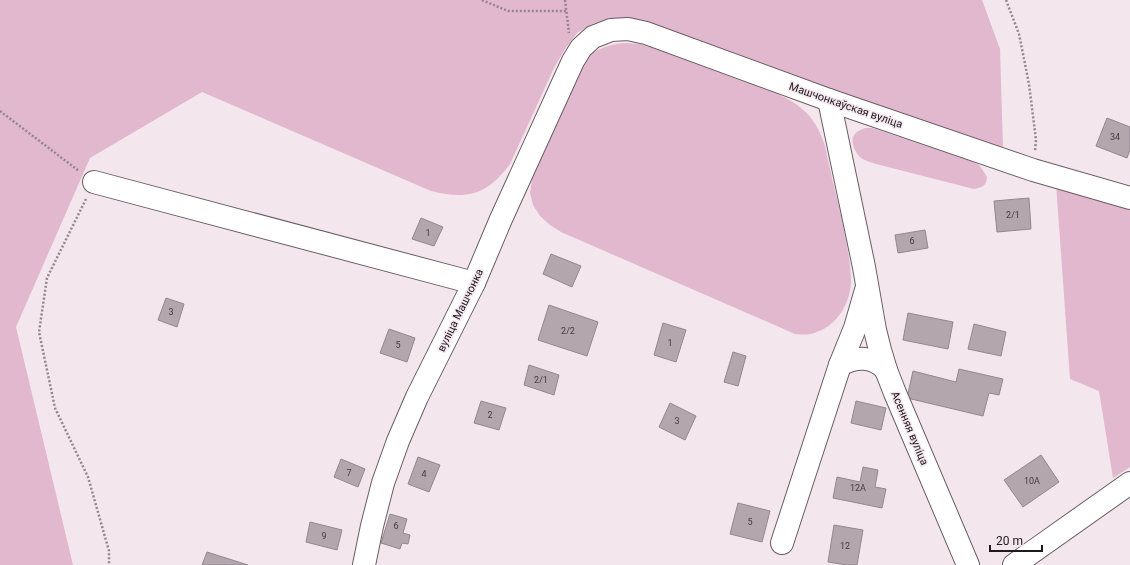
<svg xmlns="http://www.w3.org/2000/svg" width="1130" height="565" font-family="Roboto,sans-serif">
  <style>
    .green { fill: #e2b8ce }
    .building { fill: #b3a6ad; stroke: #94878e }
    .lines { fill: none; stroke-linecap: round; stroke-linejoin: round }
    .minor-casing { stroke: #695d63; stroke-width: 24 }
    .path { stroke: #91878c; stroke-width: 2.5; stroke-dasharray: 2 2; stroke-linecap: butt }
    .minor { stroke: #fff; stroke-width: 22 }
    .labels { text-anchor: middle; stroke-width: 3; stroke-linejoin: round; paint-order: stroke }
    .number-label { font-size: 9px; fill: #433c40 }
    .street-label { font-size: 11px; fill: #1e191c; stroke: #f4e6ed }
  </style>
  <rect width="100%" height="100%" fill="#f4e6ed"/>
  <g class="green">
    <path d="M0,0H982L1000,49L1003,148L991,149L654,24L631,18H610L592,24L577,33L565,49L554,68L510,164C487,195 468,200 431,191L202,92L90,158L16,327L73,565H0Z"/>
    <path d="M624,43L640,44L655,49C685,60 715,71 745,82C764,89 786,95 801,108C814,118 820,131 825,146C830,169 835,192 841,215C845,237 851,260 851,282C850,304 837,325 817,332C810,335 803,335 795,334L561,232L550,225L540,216L533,205L530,193L532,179L577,76C579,71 581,65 584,61C596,48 608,45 624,43Z"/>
    <path d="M865,128H872L971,161L979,165L982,169L987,177C986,186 983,187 974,189L876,164C871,162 866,161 861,158C855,153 850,142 854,135C857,131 861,130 865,128Z"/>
    <path d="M1056,184L1130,210V467L1113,478L1099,391L1070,379Z"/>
  </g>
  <g class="building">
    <path d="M1107,118L1130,127V150L1127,158L1096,146Z"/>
    <path d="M1029,198L1031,229L997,232L994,201Z"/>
    <path d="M421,218L443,227L434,246L412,239Z"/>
    <path d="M925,230L928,248L898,253L895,235Z"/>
    <path d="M551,254L581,266L572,287L543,274Z"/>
    <path d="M166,298L184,304L177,327L158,320Z"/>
    <path d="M549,305L598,322L587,356L538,340Z"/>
    <path d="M908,313L953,322L948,349L903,340Z"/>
    <path d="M663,323L686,330L676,362L654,355Z"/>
    <path d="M974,324L1006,332L1001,356L968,349Z"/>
    <path d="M389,329L415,338L407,362L380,353Z"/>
    <path d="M733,352L746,356L738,386L724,382Z"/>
    <path d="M529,365L559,375L554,395L524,385Z"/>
    <path d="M959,369L1003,379L999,395L989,393L983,416L907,398L913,371L956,382Z"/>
    <path d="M481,401L506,408L499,430L474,423Z"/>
    <path d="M856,401L886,408L881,430L851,423Z"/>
    <path d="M670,403L696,416L685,440L659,427Z"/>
    <path d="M1041,455L1059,482L1023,507L1004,480Z"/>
    <path d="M418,457L440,465L429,492L408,484Z"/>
    <path d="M341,459L365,469L358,487L334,477Z"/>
    <path d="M863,467L878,470L875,487L886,489L882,508L833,498L837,477L860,482Z"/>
    <path d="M738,503L770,511L762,542L730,534Z"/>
    <path d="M390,514L407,519L403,533L410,535L408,544L402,543L400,549L381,543Z"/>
    <path d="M310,522L342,530L337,550L306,542Z"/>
    <path d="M834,525L863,530L857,565H847L828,562Z"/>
    <path d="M207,552L248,565H202Z"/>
  </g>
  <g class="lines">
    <defs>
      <g id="minor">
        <path d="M829,100L864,267L875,330L880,350L886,370L895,393L968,565"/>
        <path d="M94,182L474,283"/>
        <path d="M840,365C856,356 874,356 886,370"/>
        <path d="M782,543L840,365L855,328L866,290"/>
        <path d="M364,565L372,526L383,483L398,441L417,397L474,283L501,219L573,61L581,48L593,37L611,30L628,29L646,33L829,100L1033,170L1130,198"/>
        <path d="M1014,565L1130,483"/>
      </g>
    </defs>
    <use href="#minor" class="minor-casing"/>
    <g class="path">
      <path d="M482,0L508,11H566"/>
      <path d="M565,0L569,33"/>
      <path d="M1006,0L1019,34L1029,84L1036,140L1035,151"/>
      <path d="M0,111L79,171"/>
      <path d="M86,199L47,278L39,332L55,408L88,477L109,551V565"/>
    </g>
    <use href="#minor" class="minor"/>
  </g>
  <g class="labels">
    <g class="number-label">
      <text x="1115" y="140">34</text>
      <text x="1013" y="218">2/1</text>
      <text x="428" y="236">1</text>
      <text x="912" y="244">6</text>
      <text x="171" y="315">3</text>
      <text x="568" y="334">2/2</text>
      <text x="670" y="346">1</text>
      <text x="398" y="348">5</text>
      <text x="541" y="383">2/1</text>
      <text x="490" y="418">2</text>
      <text x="677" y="424">3</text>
      <text x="349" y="476">7</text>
      <text x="424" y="477">4</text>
      <text x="1032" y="484">10А</text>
      <text x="858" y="491">12А</text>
      <text x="750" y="525">5</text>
      <text x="396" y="529">6</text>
      <text x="324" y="539">9</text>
      <text x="845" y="549">12</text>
    </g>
    <g class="street-label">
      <text transform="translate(846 105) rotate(19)" y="4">Машчонкаўская вуліца</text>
      <text transform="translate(460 310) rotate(-64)" y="4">вуліца Машчонка</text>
      <text transform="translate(910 428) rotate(67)" y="4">Асенняя вуліца</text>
    </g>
  </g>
  <path d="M990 545v6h52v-6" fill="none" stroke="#1e191c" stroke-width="2"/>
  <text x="996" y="545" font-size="12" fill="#1e191c" stroke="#f4e6ed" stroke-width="3" paint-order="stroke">20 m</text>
</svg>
